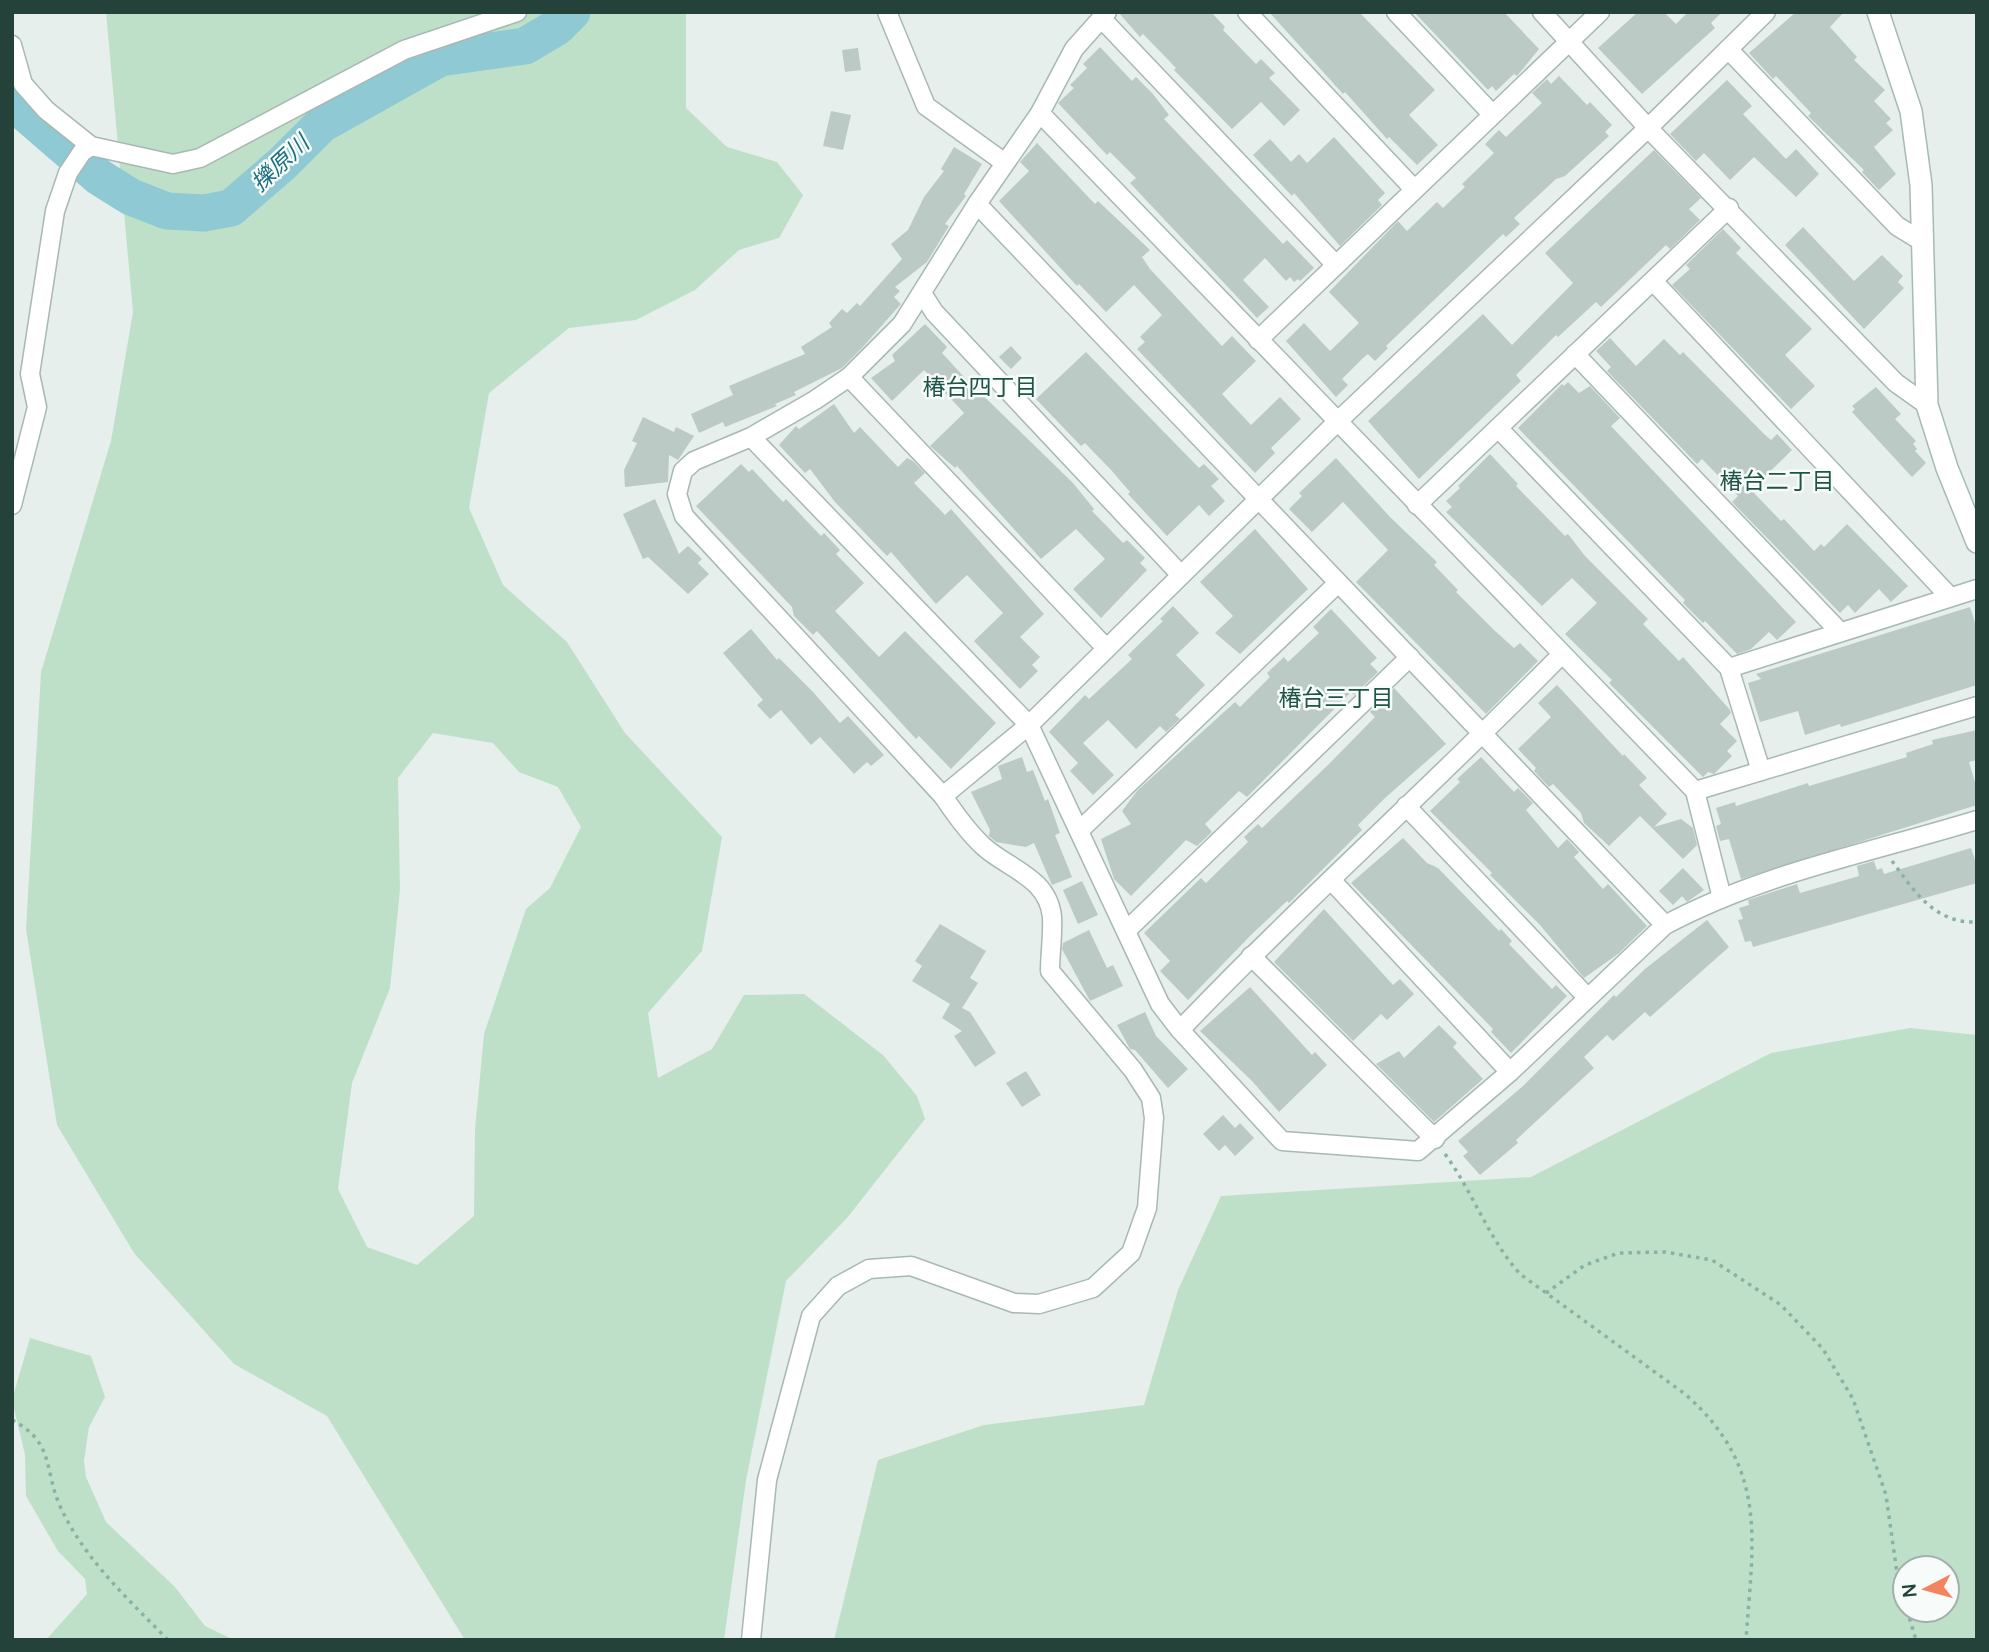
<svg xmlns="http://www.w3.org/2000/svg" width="1989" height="1652" font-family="Manrope,'Noto Sans JP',sans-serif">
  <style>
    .green { fill: #bfe0c8; fill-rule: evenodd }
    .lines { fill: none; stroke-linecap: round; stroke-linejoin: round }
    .river { stroke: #8ec9d4; stroke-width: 37 }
    .building { fill: #bbcac4 }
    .street-casing { stroke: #a8b8b2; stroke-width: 21 }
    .secondary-casing { stroke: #a4bbb3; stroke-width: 24 }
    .path { stroke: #86b3a5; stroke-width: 3.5; stroke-dasharray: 3.5 5; stroke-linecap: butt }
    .street { stroke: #fff; stroke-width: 18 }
    .secondary { stroke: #fff; stroke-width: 21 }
    .labels { text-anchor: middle; stroke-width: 5; stroke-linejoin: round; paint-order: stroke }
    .water-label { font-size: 23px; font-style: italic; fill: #1c6f80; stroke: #f7fbf9 }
    .neighbourhood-label { font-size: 23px; fill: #1f5548; stroke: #f7fbf9 }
  </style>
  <rect width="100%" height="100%" fill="#e6efeb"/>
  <g class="green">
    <path d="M106,12H686V108L727,147L777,162L803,195L779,238L739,250L695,290L636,320L569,328L489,393L469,508L503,585L567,642L625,733L722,837L702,951L648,1013L658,1078L712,1049L744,995L804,994L883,1055L917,1096L925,1119L847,1218L786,1281L746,1480L724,1640H465L327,1416L234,1364L134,1253L57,1125L26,929L41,672L111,441L133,312ZM433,733L493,743L519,772L558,787L581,827L550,888L526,909L484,1034L475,1130L474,1216L417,1265L367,1247L338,1189L352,1083L390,988L400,890L398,778Z"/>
    <path d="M1910,1028L1977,1035V1640H834L878,1460L984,1425L1144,1405L1178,1290L1221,1196L1531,1177L1771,1053ZM1905,1568H1947V1610H1905Z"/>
    <path d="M30,1338L91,1356L105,1397L89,1427L84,1461L86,1477L106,1522L175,1587L205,1626L234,1640H46L87,1594L85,1579L58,1551L26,1496L25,1455L12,1400Z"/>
  </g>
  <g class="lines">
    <path class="river" d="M12,84L25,113L99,177L131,197L167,211L204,213L231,208L283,163L322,124L440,58L525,46L557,27L572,12"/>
  </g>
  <g class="building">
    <path d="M1118,12H1211L1225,27L1223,30L1256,64L1261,59L1275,73L1269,78L1300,110L1284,126L1261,102L1232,129L1174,70L1176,68L1150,41L1143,34L1140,37Z"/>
    <path d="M1269,12H1359L1435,90L1409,115L1438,145L1417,165L1389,137L1387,139L1345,92L1343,94Z"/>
    <path d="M1414,12H1504L1539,49L1517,76L1514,74L1496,91L1492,86L1488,90Z"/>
    <path d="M1638,12H1664L1676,24L1688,12H1722L1711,23L1715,28L1642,94L1598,48Z"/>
    <path d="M1796,12H1844L1830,27L1857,57L1854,60L1885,90L1874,101L1891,119L1886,123L1893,130L1874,147L1896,174L1879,190L1862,172L1864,170L1808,116L1811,113L1776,76L1773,79L1749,53Z"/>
    <path d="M1100,47L1132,81L1136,77L1153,94L1169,115L1164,119L1283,244L1287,240L1314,268L1300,281L1298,279L1294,282L1290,277L1286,281L1265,258L1243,280L1269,307L1257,318L1130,183L1136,178L1110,152L1107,155L1058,103L1074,88L1070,85L1087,68L1083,64Z"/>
    <path d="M858,48L861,70L845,72L842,50Z"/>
    <path d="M1559,76L1587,105L1590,102L1612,125L1605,132L1609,136L1565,176L1556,179L1514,218L1520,224L1506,237L1503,234L1386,346L1388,348L1375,361L1368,354L1363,358L1342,379L1348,385L1336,397L1286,341L1304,323L1330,351L1359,323L1329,292L1398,221L1407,231L1437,202L1443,208L1465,187L1462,184L1494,153L1485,144L1499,130L1506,137L1542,103L1532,93L1547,79L1551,84Z"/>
    <path d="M1727,80L1752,106L1743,114L1786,159L1796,149L1819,174L1796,197L1754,157L1730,180L1704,153L1696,161L1670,134Z"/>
    <path d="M831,111L851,115L843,150L823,146Z"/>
    <path d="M1334,137L1385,193L1378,200L1382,205L1340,246L1294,193L1292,196L1253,155L1270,139L1291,162L1299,154L1307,163Z"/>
    <path d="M1037,143L1095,204L1098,201L1150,250L1142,257L1150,269L1222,346L1232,336L1256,361L1222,394L1251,425L1280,397L1301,419L1271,448L1275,453L1255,473L1137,349L1145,342L1140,337L1162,315L1134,285L1106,312L1079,284L1077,286L999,201L1029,171L1020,162Z"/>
    <path d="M954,147L982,164L964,194L966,196L945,224L949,226L927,262L895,287L900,291L894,297L901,304L861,349L842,368L794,392L796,395L775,404L777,406L725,427L723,422L699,433L691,414L733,395L729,386L805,354L801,347L832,327L829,323L842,309L847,313L857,303L860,306L902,259L891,244L908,230L924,197L944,171L941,169Z"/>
    <path d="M1654,150L1701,198L1689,209L1700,220L1670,249L1666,245L1601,307L1596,302L1558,337L1556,335L1516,375L1521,381L1419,479L1368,421L1483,314L1512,345L1573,283L1545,253Z"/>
    <path d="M1803,227L1854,281L1882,255L1903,276L1898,282L1904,288L1864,329L1785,245Z"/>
    <path d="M1723,229L1741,248L1736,253L1812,329L1785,355L1815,386L1791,409L1672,285L1690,269L1686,265Z"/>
    <path d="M925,324L947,347L942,353L965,378L1073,483L1094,509L1092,511L1123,543L1127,540L1145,558L1140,563L1147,570L1101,618L1073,589L1105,559L1076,529L1041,559L957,466L955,468L930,446L964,413L924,370L892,401L871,378L895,361L892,355Z"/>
    <path d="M1610,338L1636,366L1664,339L1680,355L1683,352L1764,434L1771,440L1777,434L1792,450L1751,490L1781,521L1784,519L1814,551L1821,544L1824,547L1847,524L1908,586L1891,602L1879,589L1855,613L1848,605L1840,613L1732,502L1738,496L1702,459L1697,464L1607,371L1611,367L1596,351Z"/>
    <path d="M1011,346L1022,358L1011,369L999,357Z"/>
    <path d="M1086,352L1199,468L1204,464L1219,479L1211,486L1225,501L1209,516L1199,505L1167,536L1128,494L1130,492L1112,471L1085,443L1081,446L1036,399Z"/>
    <path d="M1568,382L1579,393L1590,386L1620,418L1611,426L1796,622L1777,640L1769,632L1751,649L1737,654L1705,621L1703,623L1683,603L1685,600L1518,428L1562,384L1564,386Z"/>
    <path d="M1876,387L1901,414L1895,419L1916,441L1913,444L1917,449L1915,451L1926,463L1912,477L1852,412L1855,409L1852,406Z"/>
    <path d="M834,404L854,433L860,427L898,467L907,458L913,461L925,473L914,483L945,515L951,509L1044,614L1020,637L1040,657L1032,665L1038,671L1020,689L974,641L1003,613L967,575L936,604L891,552L887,556L835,502L810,469L805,473L779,445L796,426L799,429Z"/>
    <path d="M643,417L674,432L676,427L694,436L678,460L669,455L668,482L625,487L624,470L637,443L632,441Z"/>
    <path d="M1490,454L1518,484L1516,486L1565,536L1568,534L1585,556L1648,619L1643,624L1679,661L1683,657L1730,710L1731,713L1720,724L1737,741L1727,751L1732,756L1714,774L1708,772L1703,777L1609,683L1612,680L1565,634L1597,603L1572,578L1542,606L1446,512L1452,507L1446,501L1460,488L1458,486Z"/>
    <path d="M1336,458L1390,517L1437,562L1434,565L1458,590L1456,592L1495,631L1514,648L1520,643L1538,661L1486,714L1356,582L1388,550L1343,502L1312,532L1289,509L1302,496L1299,493Z"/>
    <path d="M741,464L749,472L752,469L783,502L786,499L821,536L824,533L840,550L836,554L864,583L835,611L879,657L905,631L996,723L951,769L919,736L916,739L817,631L813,635L794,616L792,607L696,506Z"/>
    <path d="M655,499L679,554L688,546L702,559L698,563L709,574L688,594L648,557L643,559L623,514Z"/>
    <path d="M1255,529L1308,589L1240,654L1215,633L1233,616L1200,582Z"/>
    <path d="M1173,606L1199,633L1176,655L1205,685L1175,715L1180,719L1166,732L1160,726L1136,749L1108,720L1083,743L1114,775L1093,795L1070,771L1078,763L1049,732L1085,695L1089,699L1132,659L1128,655L1163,621L1160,619Z"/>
    <path d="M1970,607L1977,629V685L1841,727L1840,724L1805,735L1798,711L1760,722L1748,683L1761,679L1756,674Z"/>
    <path d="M1331,609L1377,658L1370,664L1378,672L1354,695L1351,692L1247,797L1239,791L1205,824L1212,832L1197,846L1186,840L1131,896L1114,879L1101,839L1131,824L1122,811L1137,791L1235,702L1240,707L1270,677L1267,673L1284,657L1288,662L1319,633L1313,627Z"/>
    <path d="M751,629L777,660L779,658L813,692L840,723L848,716L884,755L871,766L867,762L854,774L820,737L811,745L781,710L770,719L757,705L763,700L723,653Z"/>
    <path d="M1557,685L1623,756L1624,754L1647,778L1639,785L1667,814L1654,827L1681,819L1693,828L1697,845L1683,859L1640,816L1609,846L1584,823L1581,813L1553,784L1549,787L1534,771L1536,768L1518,749L1551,717L1538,703Z"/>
    <path d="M1394,688L1446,744L1384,799L1358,825L1362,830L1289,903L1287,901L1252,934L1188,1000L1160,971L1170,961L1144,933L1201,878L1206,883L1248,842L1244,837L1258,824L1262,828L1329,764L1375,717L1370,712Z"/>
    <path d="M1977,730V760L1969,762L1977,789V805L1741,879L1729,839L1720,841L1716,826L1721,824L1716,808L1735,802L1736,806L1808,783L1809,786L1907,757L1906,753L1933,744L1932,740Z"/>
    <path d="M1022,757L1027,772L1033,770L1045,801L1048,799L1060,833L1055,835L1072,877L1052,885L1034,843L1026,847L996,842L989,836L990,830L971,792L1002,779L998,766Z"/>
    <path d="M1481,757L1514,792L1518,788L1533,803L1526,810L1558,848L1567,839L1579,852L1574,857L1603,889L1608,884L1647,926L1618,954L1584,978L1540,925L1490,875L1492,873L1430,811L1460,782L1457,779Z"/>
    <path d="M1403,838L1427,863L1438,868L1499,931L1501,929L1512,941L1509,944L1552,989L1556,985L1567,996L1511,1053L1491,1032L1493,1029L1351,883Z"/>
    <path d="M1971,848L1977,866V883L1753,947L1751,941L1745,942L1738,920L1743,919L1739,908L1749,905L1748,900L1797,884L1800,893L1859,876L1857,866L1874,861L1877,870L1882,868L1884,874Z"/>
    <path d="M1683,868L1704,890L1687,902L1682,896L1673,905L1659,891Z"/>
    <path d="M1082,881L1098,915L1078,924L1063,890Z"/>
    <path d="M1324,909L1393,985L1400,979L1414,994L1387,1020L1381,1014L1353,1041L1274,962Z"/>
    <path d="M1707,920L1729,947L1650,1017L1645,1012L1613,1041L1607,1035L1584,1057L1594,1068L1516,1140L1518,1143L1480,1175L1463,1156L1468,1152L1458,1141L1522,1087L1614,995L1616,997L1645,969Z"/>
    <path d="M940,924L986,951L970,978L978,983L962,1008L970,1012L996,1053L975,1067L954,1036L962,1031L942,1018L950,1004L912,981L922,966L915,961Z"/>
    <path d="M1089,930L1107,968L1113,965L1123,986L1090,1001L1062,949L1063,943Z"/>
    <path d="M1250,987L1312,1055L1315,1052L1327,1065L1279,1112L1252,1081L1200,1031Z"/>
    <path d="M1145,1012L1156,1036L1188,1069L1168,1088L1135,1050L1130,1049L1117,1025Z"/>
    <path d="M1439,1025L1457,1043L1453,1047L1483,1079L1434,1122L1376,1064L1399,1051L1404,1058Z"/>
    <path d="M1026,1071L1041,1095L1022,1107L1006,1083Z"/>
    <path d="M1223,1115L1235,1128L1240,1123L1254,1138L1235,1156L1225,1145L1219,1151L1203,1134Z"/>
  </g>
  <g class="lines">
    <defs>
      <g id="street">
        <path d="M887,12L926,106L1005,163"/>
        <path d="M1247,12L1414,189"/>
        <path d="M1396,12L1492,114"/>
        <path d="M1542,12L1648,128L1896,383L1927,405"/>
        <path d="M1101,18L1336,265"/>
        <path d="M12,45L23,84L46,110L91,146L173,164L200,158L404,50L517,12"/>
        <path d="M1728,49L1897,226L1923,242"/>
        <path d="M1040,113L1695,791L1722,898"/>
        <path d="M977,204L1665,925"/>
        <path d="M1653,281L1950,597"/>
        <path d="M922,293L934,312L1181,575"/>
        <path d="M1258,340L1600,12"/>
        <path d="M1575,354L1840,632"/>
        <path d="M849,377L1106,648"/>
        <path d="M1498,428L1729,668L1761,771"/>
        <path d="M751,437L1029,725L1160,1004L1180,1030L1282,1141L1418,1151L1510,1072L1665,925C1762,873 1873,852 1977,820"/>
        <path d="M12,505L37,407L30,374L55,211L68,173L82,152L91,146"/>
        <path d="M1417,505L1729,208"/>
        <path d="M1729,668L1977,589"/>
        <path d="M1695,791L1977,706"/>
        <path d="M943,796L1029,725L1337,422L1648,128L1766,12"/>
        <path d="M1406,806L1586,996"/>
        <path d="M1080,830L1338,583"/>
        <path d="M1331,880L1510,1072"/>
        <path d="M1127,930L1410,657"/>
        <path d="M1251,956L1435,1139"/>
        <path d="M1180,1030C1303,901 1437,782 1562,654"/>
        <path d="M751,1640L767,1480L811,1316L838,1286L869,1269L911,1266L1014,1303L1039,1304L1093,1288L1131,1253L1147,1208L1154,1118L1151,1098L1133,1070L1050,971C1050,954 1053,935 1052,917C1048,877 1008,869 983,846C967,831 955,814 943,796L684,516L677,494L683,471L694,461L751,437L815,400L849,377L902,324L977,204L1040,113L1074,49L1107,12"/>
      </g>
      <path id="secondary" d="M1878,12L1911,111L1921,185L1927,405L1947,468L1977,542"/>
    </defs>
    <use href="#street" class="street-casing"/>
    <use href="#secondary" class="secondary-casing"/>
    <g class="path">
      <path d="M1892,861C1914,891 1935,924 1977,922"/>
      <path d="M1445,1154C1474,1194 1488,1238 1520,1274L1685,1394C1769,1468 1753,1539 1746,1640"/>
      <path d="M1546,1293L1585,1265L1619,1253L1665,1252L1712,1260L1781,1305L1823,1349L1853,1399L1886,1495L1898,1580L1905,1604"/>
      <path d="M12,1420C55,1442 44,1471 60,1506C84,1559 128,1599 168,1640"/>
      <path d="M1907,1610L1916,1640"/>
    </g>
    <use href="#street" class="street"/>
    <use href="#secondary" class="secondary"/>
  </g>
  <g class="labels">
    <g class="water-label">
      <text transform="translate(280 163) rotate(-43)" y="8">擽原川</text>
    </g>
    <g class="neighbourhood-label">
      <text x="980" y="395">椿台四丁目</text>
      <text x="1777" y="489">椿台二丁目</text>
      <text x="1336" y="706">椿台三丁目</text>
    </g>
  </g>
  <rect width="1989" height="1652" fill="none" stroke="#24423a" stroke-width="28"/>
  <g transform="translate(1926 1589) rotate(264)"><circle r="33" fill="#f7fbf9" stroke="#a3b1ad" stroke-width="2"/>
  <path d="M0-5L12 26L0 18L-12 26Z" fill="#f4845f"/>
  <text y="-10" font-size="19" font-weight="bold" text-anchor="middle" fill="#24423a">N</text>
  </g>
</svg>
